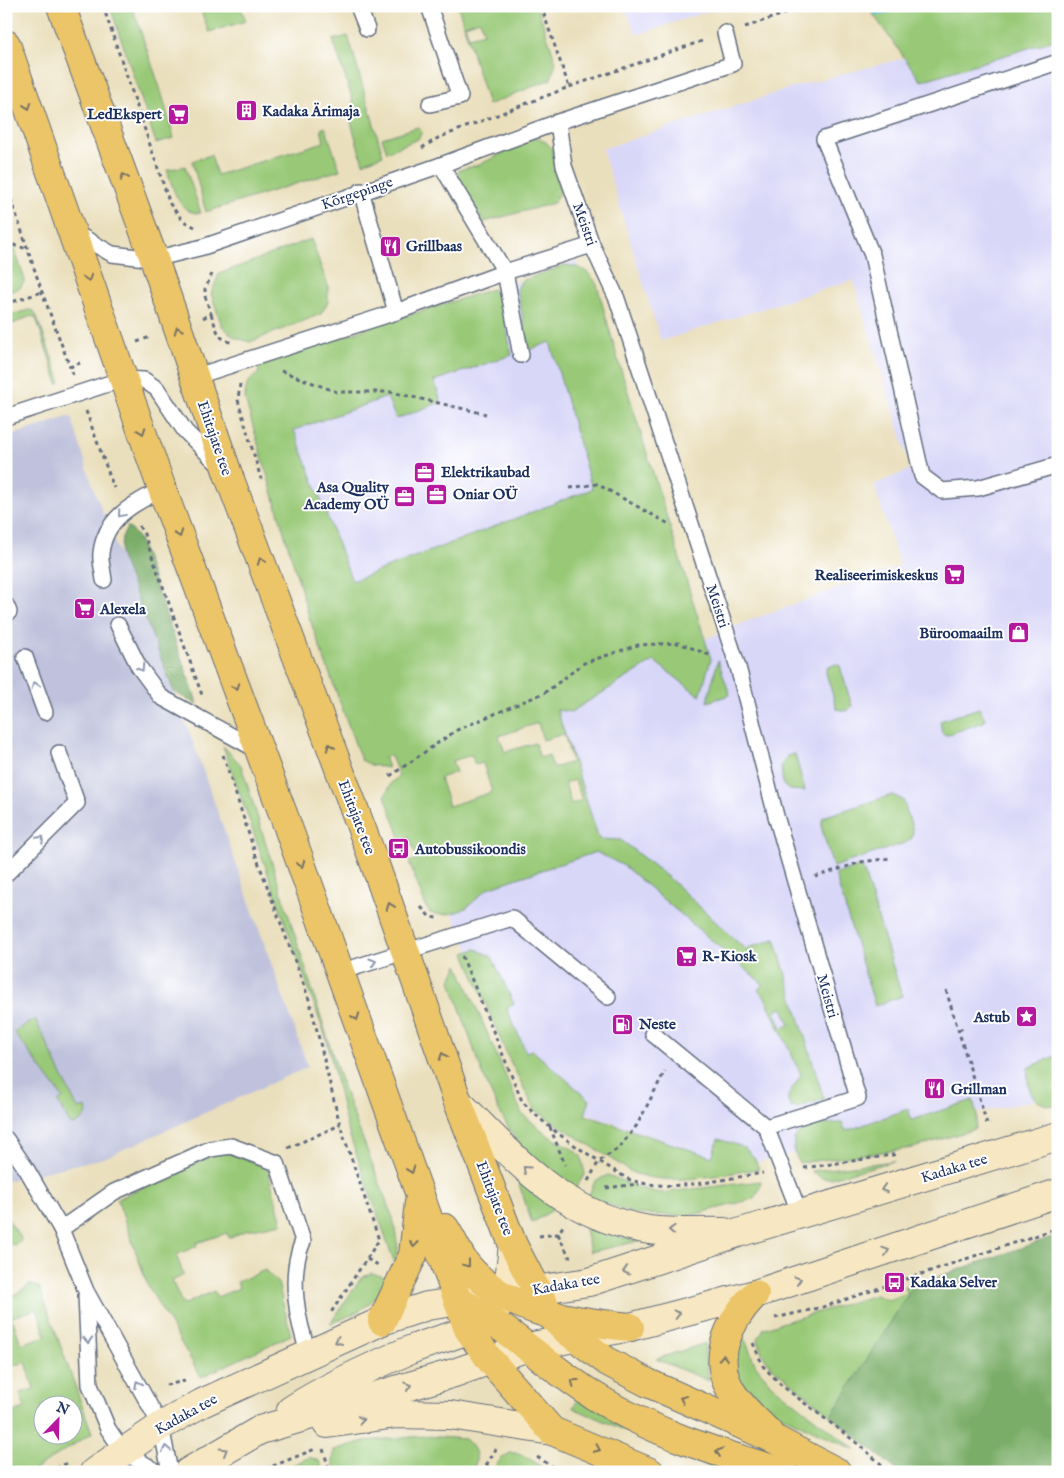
<svg xmlns="http://www.w3.org/2000/svg" width="1064" height="1478" font-family="'IM FELL English',serif">
  <style>
    .built { fill: #d9d7f8 }
    .industrial { fill: #c0c2dd }
    .green { fill: #99c977; stroke: #5a7c6a; fill-rule: evenodd }
    .forest { fill: #7aad68; stroke: #4a6e63 }
    .lines { fill: none; stroke-linecap: round; stroke-linejoin: round }
    .stream { stroke: #5fc3dd; stroke-width: 8 }
    .lane-casing { stroke: #636d7f; stroke-width: 18 }
    .secondary-casing { stroke: #636d7f; stroke-width: 30 }
    .primary-casing { stroke: #636d7f; stroke-width: 30 }
    .path { stroke: #636d7f; stroke-width: 3; stroke-dasharray: 4 4; stroke-linecap: butt }
    .lane { stroke: #fff; stroke-width: 15 }
    .secondary { stroke: #f7e8c3; stroke-width: 28 }
    .primary { stroke: #ecc569; stroke-width: 28 }
    .oneway { stroke: #797263 }
    .oneway2 { stroke: #8d97ae }
    .oneway3 { stroke: #898c90 }
    .labels { text-anchor: middle; stroke-width: 4; stroke-linejoin: round; paint-order: stroke }
    .poi-label { font-size: 15px; font-weight: bold; fill: #1b2f5e; stroke: #fff; text-anchor: start }
    .street-label { font-size: 15px; fill: #1b2f5e; stroke: #fff }
  </style>
  <rect width="100%" height="100%" fill="#fff"/>
  <filter id="ink" filterUnits="userSpaceOnUse"><feTurbulence type="fractalNoise" baseFrequency=".02" numOctaves="2"/><feDisplacementMap in="SourceGraphic" scale="10" xChannelSelector="R" yChannelSelector="G"/><feConvolveMatrix kernelMatrix="1 2 1 2 8 2 1 2 1" color-interpolation-filters="sRGB"/></filter>
  <filter id="wash" filterUnits="userSpaceOnUse"><feTurbulence type="fractalNoise" baseFrequency=".0096" numOctaves="4" result="noise"/><feDisplacementMap in="SourceGraphic" scale="20" xChannelSelector="R" yChannelSelector="G"/><feGaussianBlur stdDeviation="1.12" result="paint"/><feColorMatrix in="noise" values="0 0 0 0 0 0 0 0 0 0 0 0 0 0 0 0 0 1.4 0 .05"/><feComposite in="paint" operator="in"/></filter>
  <g filter="url(#wash)">
    <rect width="100%" height="100%" fill="#eadfbc"/>
    <g class="built">
      <path d="M624,6H723L637,35Z"/>
      <path d="M1058,18V1095L738,1166L536,1096L444,896L599,839L557,710L391,756L251,379L577,260L706,639L748,621L900,566L874,485L911,469L853,280L661,341L602,149L797,86Z"/>
    </g>
    <path class="industrial" d="M71,416L94,490L189,731L308,1067L104,1158L6,1181V437Z"/>
    <g class="green">
      <path d="M110,6H132L161,91L174,138L156,143Z"/>
      <path d="M199,6H240L246,21L209,32Z"/>
      <path d="M362,6H380L382,13L365,18Z"/>
      <path d="M458,6H537L556,62L551,79L488,105ZM480,20L484,33L469,37L465,25Z"/>
      <path d="M867,6H1058V39L921,81Z"/>
      <path d="M348,36L383,155L363,163L350,119L358,116L333,40Z"/>
      <path d="M325,127L340,170L206,212L192,161L211,155L217,175L324,142L321,129Z"/>
      <path d="M418,127L422,132L418,139L387,152L382,138Z"/>
      <path d="M534,137L546,142L552,149L560,192L554,203L484,222L456,177L459,170L481,164Z"/>
      <path d="M185,166L201,213C178,215 173,187 167,170Z"/>
      <path d="M6,224L25,280L20,288L6,293Z"/>
      <path d="M311,239L328,286V302L321,314L250,342L234,337L222,326L211,294L219,274Z"/>
      <path d="M565,265C581,267 589,270 597,285L618,360L711,659L700,696L654,661L571,712L557,710L599,839L621,840L670,879L745,949L775,939L824,1099L797,1108L791,1107L788,1102V1096L801,1075L765,997L758,990L763,984L624,866L596,852L491,887C480,893 478,898 470,905C461,913 441,917 430,913L426,907L409,862L417,859L410,838L401,840L385,796L391,783L399,776L391,756L384,757L388,768L371,765L361,760L309,617L245,399C245,385 248,381 259,373L258,367L362,330L492,289L499,294L512,355L434,381L441,402L396,419L387,397L294,430L352,581L592,489L550,342L529,350L517,289L521,281ZM538,723L543,740L564,734L572,762L553,768L549,755L540,758L535,743L505,752L499,736ZM472,755L475,765L483,763L492,792L449,806L440,778L456,772L452,761ZM575,780L582,800L571,804L565,783ZM783,1008L790,1025L782,1028L775,1011Z"/>
      <path d="M29,310L34,311L37,317L60,380L58,384L36,318L31,316L6,327V316Z"/>
      <path d="M718,660L730,695L707,702Z"/>
      <path d="M836,664L840,666L852,706L846,711L837,709L826,673L827,668Z"/>
      <path d="M979,708L985,718L984,722L946,735L942,733L940,721Z"/>
      <path d="M223,746L241,765L344,1090L393,1218L398,1248L395,1264L347,1128L327,1041Z"/>
      <path d="M795,754L805,791L790,790L783,785L781,766L787,756Z"/>
      <path d="M892,795L903,800L913,830L912,838L905,843L833,867L821,826L823,817Z"/>
      <path d="M862,866L902,996L875,1006L835,874Z"/>
      <path d="M476,949L492,957L514,1004L507,1009L526,1052L532,1050L590,1100L585,1115L712,1157L718,1139C740,1146 751,1146 759,1169C719,1174 673,1187 633,1173L535,1110L507,1055L465,953Z"/>
      <path d="M458,965L522,1114L549,1136L571,1148L581,1156L585,1174L574,1191C555,1176 533,1162 519,1143C489,1104 470,1037 454,991L451,980Z"/>
      <path d="M35,1019L78,1109L86,1107C89,1117 82,1120 74,1125L70,1124L58,1102L63,1098L14,1032Z"/>
      <path d="M1058,1055V1105C1033,1108 1026,1090 1028,1068Z"/>
      <path d="M973,1100L977,1115L975,1129L913,1148L799,1163L794,1150V1139C804,1125 825,1123 842,1123L846,1131L908,1109L912,1120Z"/>
      <path d="M230,1153L267,1167L282,1223L247,1230L229,1238L227,1233L196,1243L197,1246L176,1255L184,1275L172,1281L183,1305L214,1291L217,1297L239,1288L237,1282L265,1270L278,1283L291,1335L201,1377L148,1286L117,1199L216,1154Z"/>
      <path d="M894,1161L831,1178H822L811,1171Z"/>
      <path d="M608,1175L637,1187L659,1193L761,1181L759,1190L753,1199L689,1216L634,1214L588,1197L595,1181Z"/>
      <path d="M521,1183L554,1209L532,1223L519,1184Z"/>
      <path d="M6,1216L21,1238L20,1242L15,1245L6,1243Z"/>
      <path d="M584,1225L607,1234L639,1241L590,1252Z"/>
      <path d="M372,1273L390,1279C370,1307 362,1311 330,1324L361,1278Z"/>
      <path d="M30,1285L39,1287L42,1294L92,1433L31,1472H6V1422L15,1419L13,1412L25,1408L20,1393L34,1389L26,1362L6,1368V1300ZM37,1309L46,1336L21,1344L12,1317ZM42,1406H72V1436H42Z"/>
      <path d="M914,1285L831,1416L771,1366L762,1354L758,1339L764,1328L876,1295L888,1300L907,1293L905,1287Z"/>
      <path d="M743,1335L756,1366L772,1385L856,1450C837,1442 818,1433 800,1424C761,1406 717,1385 743,1335Z"/>
      <path d="M706,1343L705,1354L709,1381L656,1359Z"/>
      <path d="M577,1400L743,1472H722L573,1408Z"/>
      <path d="M425,1436L465,1439C477,1449 480,1459 471,1472H338L333,1464L334,1450L364,1441Z"/>
      <path d="M510,1453C523,1451 538,1465 548,1472H491L501,1459Z"/>
      <path d="M310,1457L319,1461L324,1472H277Z"/>
    </g>
    <g class="forest">
      <path d="M128,526L139,539L198,705L174,692L120,554L122,537Z"/>
      <path d="M1058,1235V1472H899L831,1416L914,1285Z"/>
    </g>
    <g class="lines">
      <path class="stream" d="M878,12L896,6"/>
    </g>
  </g>
  <g filter="url(#ink)">
    <g class="lines">
      <defs>
        <g id="lane">
          <path d="M358,6L367,29"/>
          <path d="M429,6L460,97L430,104"/>
          <path d="M1058,62L824,139L872,255L922,476L942,491L978,488L1058,465"/>
          <path d="M558,122L564,166L592,245L617,299L738,667L776,816L858,1098L766,1127"/>
          <path d="M441,165L505,272L521,355"/>
          <path d="M361,191L396,312"/>
          <path d="M72,231L112,254L154,259L203,247L441,165L558,122L733,64L725,33"/>
          <path d="M194,377L396,312L505,272L592,245"/>
          <path d="M6,417L123,379L144,380L157,389L185,431L220,466"/>
          <path d="M104,580C103,571 100,561 101,553C105,517 135,503 162,489"/>
          <path d="M6,605L9,612"/>
          <path d="M118,625L139,667L161,697L259,751"/>
          <path d="M25,657L45,712"/>
          <path d="M6,874L77,803L59,753"/>
          <path d="M340,972L512,918L608,997"/>
          <path d="M653,1034L766,1127L800,1214"/>
          <path d="M6,1139L27,1170L61,1229L86,1291L161,1426L170,1472"/>
          <path d="M61,1229L114,1192L210,1149L231,1146L277,1163L303,1241C288,1275 297,1321 309,1354"/>
          <path d="M86,1295L90,1385L108,1429L123,1451L157,1472"/>
        </g>
        <g id="secondary">
          <path d="M458,1102C517,1160 559,1213 644,1229C669,1234 698,1231 724,1232"/>
          <path d="M291,1410C328,1386 370,1367 410,1350C438,1338 475,1334 495,1310C511,1291 510,1268 513,1245"/>
          <path d="M327,1424L396,1414L450,1415L552,1431"/>
          <path d="M94,1472L161,1426L202,1403L382,1321L427,1306L589,1282L738,1233L1058,1136"/>
          <path d="M188,1472L260,1430L454,1373L528,1347L630,1327L755,1294L1058,1193"/>
        </g>
        <g id="primary">
          <path d="M61,6L154,259L228,474L372,856L458,1102L513,1245L536,1289L550,1315L563,1328L608,1362L648,1383L776,1440L837,1472"/>
          <path d="M6,44L162,489L285,819L468,1329L490,1360L552,1431L650,1472"/>
          <path d="M445,1228C453,1240 458,1254 466,1264C506,1313 571,1321 630,1327"/>
          <path d="M755,1294C728,1322 708,1362 736,1398C745,1410 757,1421 768,1432"/>
          <path d="M459,1301C509,1327 548,1368 596,1397C653,1433 718,1453 783,1472"/>
          <path d="M382,1321L413,1255L419,1202"/>
        </g>
      </defs>
      <use href="#lane" class="lane-casing"/>
      <use href="#secondary" class="secondary-casing"/>
      <use href="#primary" class="primary-casing"/>
      <g class="path">
        <path d="M103,6L170,204L183,221L195,227"/>
        <path d="M541,6L569,87"/>
        <path d="M168,12L170,6"/>
        <path d="M745,27L808,6"/>
        <path d="M422,148L438,138L569,87L705,40"/>
        <path d="M6,184L42,292L70,367"/>
        <path d="M6,241L16,246L28,249"/>
        <path d="M6,304L42,292"/>
        <path d="M211,314C216,326 217,340 231,342"/>
        <path d="M203,318L211,314L205,296V289L212,274"/>
        <path d="M137,342L150,337"/>
        <path d="M281,371L337,392H391L486,414"/>
        <path d="M73,375L70,367L80,363"/>
        <path d="M240,384L238,400L261,479"/>
        <path d="M86,411L114,488"/>
        <path d="M570,488L597,484L669,524"/>
        <path d="M139,526L144,534L202,695"/>
        <path d="M223,755L256,856L310,1002L340,1125L379,1240L330,1314"/>
        <path d="M390,776L457,730L546,692L584,663L638,645L679,643L712,656"/>
        <path d="M815,877L861,862L891,858"/>
        <path d="M421,907L430,917L437,918"/>
        <path d="M462,956L522,1101C551,1133 591,1156 628,1179C670,1194 720,1179 763,1173"/>
        <path d="M946,990L987,1124H991"/>
        <path d="M959,1030L965,1027"/>
        <path d="M550,1127L565,1165"/>
        <path d="M288,1148L340,1125"/>
        <path d="M804,1168L899,1154"/>
        <path d="M588,1181L599,1161L619,1148L637,1125L665,1071"/>
        <path d="M606,1188L639,1184"/>
        <path d="M558,1234L570,1258"/>
        <path d="M539,1236L558,1234L563,1226"/>
        <path d="M367,1259L380,1266"/>
        <path d="M775,1318L823,1307L1058,1228"/>
        <path d="M753,1343L763,1366L781,1385L857,1443L890,1472"/>
        <path d="M166,1385L185,1381"/>
        <path d="M323,1449L330,1472"/>
        <path d="M537,1457L561,1472"/>
        <path d="M487,1465L490,1472"/>
        <path d="M49,1472L69,1462"/>
        <path d="M258,1472L315,1449"/>
        <path d="M482,1472L496,1449"/>
      </g>
      <use href="#lane" class="lane"/>
      <use href="#secondary" class="secondary"/>
      <use href="#primary" class="primary"/>
    </g>
    <defs><path id="oneway-chevron" d="M-2-3.5L2.5 0L-2 3.5" fill="none" stroke-width="1.6" stroke-linecap="round" stroke-linejoin="round" transform="scale(1.25)"/></defs>
    <g class="oneway">
      <use href="#oneway-chevron" transform="translate(28 106) rotate(71)"/>
      <use href="#oneway-chevron" transform="translate(124 177) rotate(-110)"/>
      <use href="#oneway-chevron" transform="translate(88 278) rotate(72)"/>
      <use href="#oneway-chevron" transform="translate(178 330) rotate(-109)"/>
      <use href="#oneway-chevron" transform="translate(142 431) rotate(70)"/>
      <use href="#oneway-chevron" transform="translate(179 534) rotate(70)"/>
      <use href="#oneway-chevron" transform="translate(261 561) rotate(-111)"/>
      <use href="#oneway-chevron" transform="translate(236 687) rotate(70)"/>
      <use href="#oneway-chevron" transform="translate(330 747) rotate(-110)"/>
      <use href="#oneway-chevron" transform="translate(301 864) rotate(70)"/>
      <use href="#oneway-chevron" transform="translate(390 906) rotate(-110)"/>
      <use href="#oneway-chevron" transform="translate(356 1017) rotate(70)"/>
      <use href="#oneway-chevron" transform="translate(443 1056) rotate(-109)"/>
      <use href="#oneway-chevron" transform="translate(411 1170) rotate(70)"/>
      <use href="#oneway-chevron" transform="translate(414 1244) rotate(96)"/>
      <use href="#oneway-chevron" transform="translate(467 1264) rotate(53)"/>
      <use href="#oneway-chevron" transform="translate(723 1358) rotate(-90)"/>
      <use href="#oneway-chevron" transform="translate(574 1382) rotate(-144)"/>
      <use href="#oneway-chevron" transform="translate(683 1399) rotate(-156)"/>
      <use href="#oneway-chevron" transform="translate(597 1449) rotate(23)"/>
      <use href="#oneway-chevron" transform="translate(719 1452) rotate(-161)"/>
    </g>
    <g class="oneway2">
      <use href="#oneway-chevron" transform="translate(121 514) rotate(130)"/>
      <use href="#oneway-chevron" transform="translate(141 668) rotate(58)"/>
      <use href="#oneway-chevron" transform="translate(35 685) rotate(-109)"/>
      <use href="#oneway-chevron" transform="translate(41 839) rotate(-45)"/>
      <use href="#oneway-chevron" transform="translate(373 962) rotate(-17)"/>
      <use href="#oneway-chevron" transform="translate(88 1340) rotate(88)"/>
      <use href="#oneway-chevron" transform="translate(138 1384) rotate(-117)"/>
      <use href="#oneway-chevron" transform="translate(166 1449) rotate(-101)"/>
    </g>
    <g class="oneway3">
      <use href="#oneway-chevron" transform="translate(526 1169) rotate(-138)"/>
      <use href="#oneway-chevron" transform="translate(884 1189) rotate(163)"/>
      <use href="#oneway-chevron" transform="translate(672 1230) rotate(-178)"/>
      <use href="#oneway-chevron" transform="translate(886 1251) rotate(-19)"/>
      <use href="#oneway-chevron" transform="translate(626 1271) rotate(163)"/>
      <use href="#oneway-chevron" transform="translate(798 1280) rotate(-18)"/>
      <use href="#oneway-chevron" transform="translate(677 1314) rotate(-15)"/>
      <use href="#oneway-chevron" transform="translate(338 1341) rotate(155)"/>
      <use href="#oneway-chevron" transform="translate(408 1386) rotate(-17)"/>
      <use href="#oneway-chevron" transform="translate(361 1420) rotate(-9)"/>
      <use href="#oneway-chevron" transform="translate(224 1451) rotate(-30)"/>
    </g>
  </g>
  <defs>
    <symbol id="building-square" viewBox="-11 -11 22 22"><rect x="-9" y="-9" width="18" height="18" rx="4" fill="#b5179e" stroke="#fff"/><path d="M-4-6H4V6H1V3H-1V6H-4ZM-2.5-4.3h1.7v1.8h-1.7ZM.8-4.3h1.7v1.8H.8ZM-2.5-1h1.7V.8h-1.7ZM.8-1h1.7V.8H.8Z" fill="#fff"/></symbol>
    <symbol id="supermarket-square" viewBox="-11 -11 22 22"><rect x="-9" y="-9" width="18" height="18" rx="4" fill="#b5179e" stroke="#fff"/><path d="M-6-5.5h2.5l.6 2H6L4.5 2H-2.5L-4.4-4H-6ZM-1.5 3.2a1.3 1.3 0 1 0 .1 0ZM3 3.2a1.3 1.3 0 1 0 .1 0Z" fill="#fff"/></symbol>
    <symbol id="restaurant-square" viewBox="-11 -11 22 22"><rect x="-9" y="-9" width="18" height="18" rx="4" fill="#b5179e" stroke="#fff"/><path d="M-5-6h1v4h1v-4h1v4h1v-4h1v5L-1.5 .5V6h-2V.5L-5-1ZM5-6V6H3V1.5H1.5Q1.5-4 5-6Z" fill="#fff"/></symbol>
    <symbol id="office-square" viewBox="-11 -11 22 22"><rect x="-9" y="-9" width="18" height="18" rx="4" fill="#b5179e" stroke="#fff"/><path d="M-6-3h4V-5.5h4V-3h4V5H-6ZM-1-4.5V-3h2v-1.5ZM-6 0V1H6V0Z" fill="#fff"/></symbol>
    <symbol id="shop-square" viewBox="-11 -11 22 22"><rect x="-9" y="-9" width="18" height="18" rx="4" fill="#b5179e" stroke="#fff"/><path d="M-5-2.5h2.3a2.7 3.5 0 0 1 5.4 0H5L5.5 6h-11ZM-1.5-2.5h3a1.5 2.3 0 0 0-3 0Z" fill="#fff"/></symbol>
    <symbol id="bus-square" viewBox="-11 -11 22 22"><rect x="-9" y="-9" width="18" height="18" rx="4" fill="#b5179e" stroke="#fff"/><path d="M-5-6H5V4H4V6H2V4H-2V6H-4V4H-5ZM-3.5-4V0h7V-4ZM-3.5 1.2v1.5H-2V1.2ZM2 1.2v1.5H3.5V1.2Z" fill="#fff"/></symbol>
    <symbol id="sight-square" viewBox="-11 -11 22 22"><rect x="-9" y="-9" width="18" height="18" rx="4" fill="#b5179e" stroke="#fff"/><path d="M0-6L1.8-2.2L6-1.7L2.9 1.2L3.7 5.4L0 3.3L-3.7 5.4L-2.9 1.2L-6-1.7L-1.8-2.2Z" fill="#fff"/></symbol>
    <symbol id="fuel-square" viewBox="-11 -11 22 22"><rect x="-9" y="-9" width="18" height="18" rx="4" fill="#b5179e" stroke="#fff"/><path d="M-5.5-6h7V0h2V4h1.3V-2.5L3-4.5l.8-.8L6-3V5H2.5V1h-1V6h-7ZM-4.2-4.7v3.2H.2V-4.7Z" fill="#fff"/></symbol>
  </defs>
  <g fill-rule="evenodd">
    <use href="#building-square" x="234" y="98" width="25" height="25"/>
    <use href="#supermarket-square" x="166" y="102" width="25" height="25"/>
    <use href="#restaurant-square" x="378" y="234" width="25" height="25"/>
    <use href="#office-square" x="412" y="460" width="25" height="25"/>
    <use href="#office-square" x="424" y="482" width="25" height="25"/>
    <use href="#office-square" x="392" y="484" width="25" height="25"/>
    <use href="#supermarket-square" x="942" y="562" width="25" height="25"/>
    <use href="#supermarket-square" x="72" y="596" width="25" height="25"/>
    <use href="#shop-square" x="1006" y="620" width="25" height="25"/>
    <use href="#bus-square" x="386" y="836" width="25" height="25"/>
    <use href="#supermarket-square" x="674" y="944" width="25" height="25"/>
    <use href="#sight-square" x="1014" y="1004" width="25" height="25"/>
    <use href="#fuel-square" x="610" y="1012" width="25" height="25"/>
    <use href="#restaurant-square" x="922" y="1076" width="25" height="25"/>
    <use href="#bus-square" x="882" y="1270" width="25" height="25"/>
  </g>
  <g class="labels">
    <g class="poi-label">
      <text x="262" y="116">Kadaka Ärimaja</text>
      <text x="162" y="119" text-anchor="end">LedEkspert</text>
      <text x="406" y="251">Grillbaas</text>
      <text x="441" y="477">Elektrikaubad</text>
      <text x="389" y="492" text-anchor="end">Asa Quality<tspan x="389" dy="17">Academy OÜ</tspan></text>
      <text x="453" y="499">Oniar OÜ</text>
      <text x="938" y="580" text-anchor="end">Realiseerimiskeskus</text>
      <text x="100" y="614">Alexela</text>
      <text x="1003" y="638" text-anchor="end">Büroomaailm</text>
      <text x="415" y="854">Autobussikoondis</text>
      <text x="702" y="961">R-Kiosk</text>
      <text x="1010" y="1022" text-anchor="end">Astub</text>
      <text x="639" y="1029">Neste</text>
      <text x="951" y="1094">Grillman</text>
      <text x="910" y="1287">Kadaka Selver</text>
    </g>
    <g class="street-label">
      <text transform="translate(357 193) rotate(-19)" y="5">Kõrgepinge</text>
      <text transform="translate(585 224) rotate(70)" y="5">Meistri</text>
      <text transform="translate(215 438) rotate(71)" y="5">Ehitajate tee</text>
      <text transform="translate(718 606) rotate(72)" y="5">Meistri</text>
      <text transform="translate(357 817) rotate(69)" y="5">Ehitajate tee</text>
      <text transform="translate(828 996) rotate(74)" y="5">Meistri</text>
      <text transform="translate(954 1168) rotate(-17)" y="5">Kadaka tee</text>
      <text transform="translate(495 1198) rotate(69)" y="5">Ehitajate tee</text>
      <text transform="translate(566 1284) rotate(-10)" y="5">Kadaka tee</text>
      <text transform="translate(186 1414) rotate(-29)" y="5">Kadaka tee</text>
    </g>
  </g>
  <rect width="1064" height="1478" fill="none" stroke="#fff" stroke-width="25"/>
  <g transform="translate(58 1420) rotate(23)"><circle r="24" fill="#ffffff" stroke="#a4acbf"/>
  <path d="M0-4L9 19L0 12L-9 19Z" fill="#b5179e"/>
  <text y="-8" font-size="14" font-weight="bold" text-anchor="middle" fill="#1b2f5e">N</text>
  </g>
</svg>
